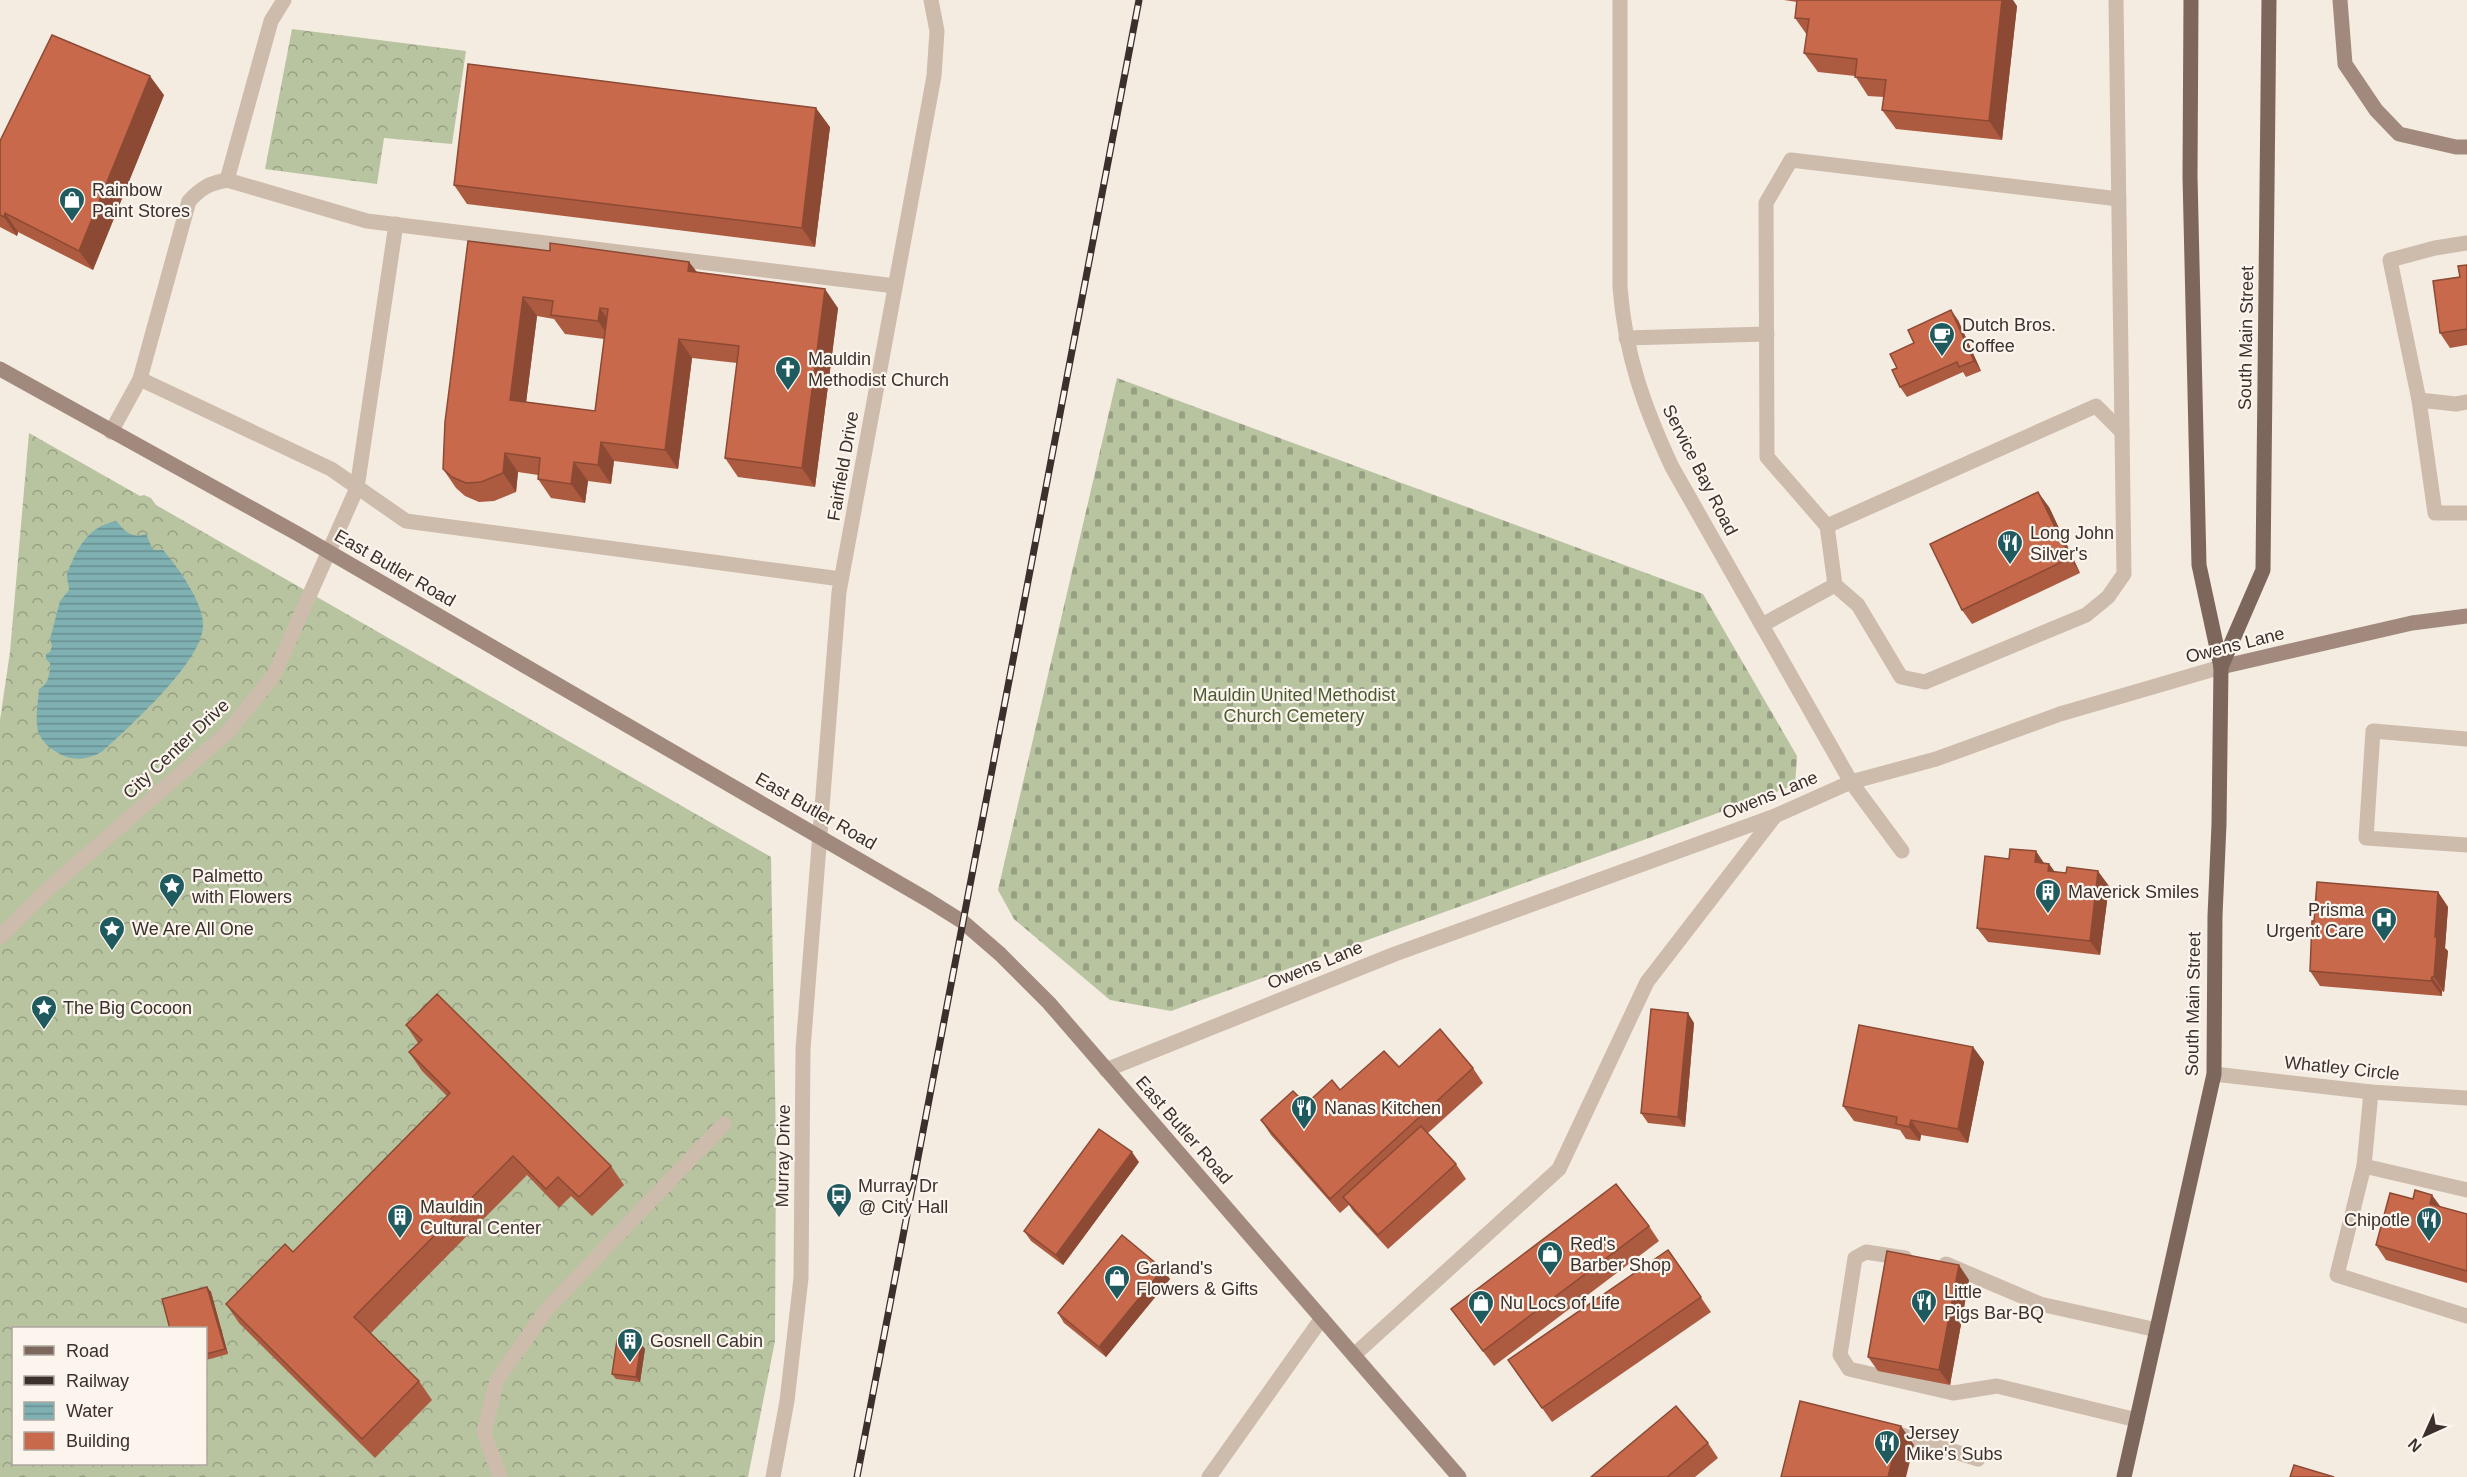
<svg xmlns="http://www.w3.org/2000/svg" width="2467" height="1477" font-family="Helvetica,sans-serif">
  <style>
    .forest { fill: url(#forest-crowns); fill-rule: evenodd }
    .cemetery { fill: url(#cemetery-stones) }
    .water { fill: url(#water-rules) }
    .lines { fill: none; stroke-linecap: round; stroke-linejoin: round }
    .lane { stroke: #cdbbac; stroke-width: 15 }
    .street { stroke: #cdbbac; stroke-width: 15 }
    .secondary { stroke: #a18a7d; stroke-width: 15 }
    .primary { stroke: #7d675c; stroke-width: 15 }
    .rail-casing { stroke: #3b302b; stroke-width: 7 }
    .rail { stroke: #fbf5ee; stroke-width: 4.5; stroke-dasharray: 14; stroke-linecap: butt }
    .wall { fill: #ac5a40; fill-rule: evenodd }
    .shaded-wall { fill: #8c4a34 }
    .building { fill: #c8694b; stroke: #8c4a34; stroke-width: 1.5; fill-rule: evenodd }
    .labels { text-anchor: middle; stroke-width: 4.5; stroke-linejoin: round; paint-order: stroke }
    .poi-label { font-size: 18px; fill: #3b302b; stroke: #fbf5ee; text-anchor: start }
    .street-label { font-size: 18px; fill: #3b302b; stroke: #fbf5ee }
    .park-label { font-size: 18px; fill: #4a5a2e; stroke: #fbf5ee }
  </style>
  <defs>
    <pattern id="forest-crowns" width="20" height="18" patternUnits="userSpaceOnUse" patternTransform="scale(1.5)"><rect width="20" height="18" fill="#b8c4a0"/><path d="M2 6a3 3 0 1 1 6 0M12 15a3 3 0 1 1 6 0" fill="none" stroke="#97a083"/></pattern>
    <pattern id="cemetery-stones" width="16" height="16" patternUnits="userSpaceOnUse" patternTransform="scale(1.5)"><rect width="16" height="16" fill="#b8c4a0"/><path d="M2 7V4a2 2 0 0 1 4 0v3zM10 15v-3a2 2 0 0 1 4 0v3z" fill="#97a083"/></pattern>
    <pattern id="water-rules" width="6" height="5" patternUnits="userSpaceOnUse" patternTransform="scale(1.5)"><rect width="6" height="5" fill="#7fb0b2"/><path d="M0 2.5h6" fill="none" stroke="#699091"/></pattern>
  </defs>
  <rect width="100%" height="100%" fill="#f4ebe1"/>
  <g class="forest">
    <path d="M292,29L466,51L452,144L384,138L377,184L265,169Z"/>
    <path d="M29,433L140,496L144,495L151,498L156,505L771,857L776,1144L775,1341L748,1477H0V720L10,652ZM14,1328H206V1464H14Z"/>
  </g>
  <path class="cemetery" d="M1117,378L1703,594L1797,756L1795,785L1171,1011L1110,1000L1014,919L998,890Z"/>
  <path class="water" d="M116,521C126,532 132,539 146,534L153,550H163C177,566 205,604 203,627C200,664 130,726 103,751C83,763 66,761 48,746C44,742 39,736 38,731C35,718 38,702 39,689C49,684 50,673 50,663L46,659V654L50,652L52,646L50,639L60,601L69,590C69,585 67,580 67,576C67,570 72,563 74,557C84,538 94,526 116,521Z"/>
  <g class="lines">
    <g class="lane">
      <path d="M2116,0L2124,574L2108,597L2086,615L1925,682L1901,677L1858,605L1835,585L1827,526L1767,457L1766,203L1791,160L2119,199"/>
      <path d="M227,180L271,21L284,0"/>
      <path d="M2467,243L2435,248L2390,260L2419,400L2435,513H2467"/>
      <path d="M1626,338L1767,334"/>
      <path d="M140,379L189,201C201,188 210,183 227,180L367,221L895,286"/>
      <path d="M2419,400L2456,404L2467,402"/>
      <path d="M111,432L140,379L331,469L406,521L841,579"/>
      <path d="M1827,526L2096,406L2122,432"/>
      <path d="M1762,625L1835,585"/>
      <path d="M2467,739L2373,731L2366,838L2467,845"/>
      <path d="M1851,782L1902,851"/>
      <path d="M0,937L46,891L228,732L274,675L357,488L396,224"/>
      <path d="M2371,1092L2364,1166L2337,1275L2467,1316"/>
      <path d="M2364,1166L2467,1190"/>
      <path d="M1905,1258L1866,1252L1855,1258L1840,1355L1849,1369L1953,1393L1997,1386L2137,1420"/>
      <path d="M1946,1264L2040,1304L2157,1330"/>
      <path d="M1354,1355L1559,1169L1647,982L1775,816"/>
      <path d="M1889,1431L1978,1459"/>
      <path d="M500,1477L484,1432L497,1380L547,1309L724,1124"/>
      <path d="M1209,1477L1322,1318"/>
    </g>
    <g class="street">
      <path d="M1620,0V287C1625,354 1644,407 1672,467L1851,782"/>
      <path d="M1106,1070L1395,954L1775,816L1851,782L1936,759L2060,714L2221,667"/>
      <path d="M2214,1074L2371,1092L2467,1098"/>
      <path d="M773,1477L787,1401L801,1278L803,1049L839,592L934,76L937,31L931,0"/>
    </g>
    <g class="secondary">
      <path d="M2340,0L2345,64L2376,110L2399,134L2456,147H2467"/>
      <path d="M0,369L298,534L928,900L963,922L1000,954L1049,1003L1459,1477"/>
      <path d="M2221,667L2412,623L2467,616"/>
    </g>
    <g class="primary">
      <path d="M2221,667L2263,570L2269,0"/>
      <path d="M2124,1477L2214,1074L2215,916L2219,824L2221,667L2199,565L2190,176L2191,0"/>
    </g>
    <defs>
      <path id="rail" d="M857,1477L1139,0"/>
    </defs>
    <use href="#rail" class="rail-casing"/>
    <use href="#rail" class="rail"/>
  </g>
  <g class="wall">
    <path d="M1784,0H2002L2017,6L2002,140L1896,129L1882,110L1884,97L1868,96L1855,76L1818,72L1804,53L1807,35L1795,18L1797,2Z"/>
    <path d="M164,95L93,270L18,232L17,236L0,227V141Z"/>
    <path d="M830,127L815,247L467,204L454,185Z"/>
    <path d="M550,251L689,262L697,272L838,308L815,487L738,477L725,458L737,363L692,358L678,469L614,461L611,484L588,481L585,503L551,498L538,479V475L518,472L516,492L494,501L479,502L465,496L456,488L443,469L445,422ZM537,316L554,319L565,334L604,339L595,411L526,402Z"/>
    <path d="M2467,265V345L2450,348L2440,333L2460,277Z"/>
    <path d="M1958,320L1981,371L1966,377L1963,372L1907,397L1900,387L1897,368L1914,343Z"/>
    <path d="M2049,507L2080,573L1972,624L1962,610Z"/>
    <path d="M2044,863L2049,864L2055,872L2109,886L2100,955L1988,942L1977,928Z"/>
    <path d="M2438,892L2448,907L2445,948L2448,951L2444,992L2442,991V996L2320,986L2310,971L2314,921Z"/>
    <path d="M1694,1023L1685,1127L1648,1123L1641,1113Z"/>
    <path d="M406,1025L611,1166L624,1185L592,1216L571,1196L559,1208L527,1175L371,1333L419,1381L432,1400L375,1458L239,1323L226,1304L293,1252L447,1096L422,1071L409,1052L418,1043Z"/>
    <path d="M1973,1047L1984,1062L1968,1143L1921,1135L1920,1141L1906,1139L1900,1130L1854,1121L1843,1106Z"/>
    <path d="M1399,1067L1473,1068L1483,1083L1428,1133L1456,1164L1466,1179L1388,1249L1353,1211L1349,1205L1340,1213L1271,1135L1261,1120L1306,1104L1340,1090Z"/>
    <path d="M1139,1162L1063,1265L1031,1241L1024,1231Z"/>
    <path d="M2440,1207L2467,1214V1283L2386,1260L2376,1245Z"/>
    <path d="M1649,1226L1659,1241L1494,1366L1451,1309Z"/>
    <path d="M1668,1250L1711,1312L1552,1422L1508,1360Z"/>
    <path d="M1170,1279L1106,1357L1064,1323L1058,1313Z"/>
    <path d="M1969,1280L1950,1385L1878,1371L1868,1357Z"/>
    <path d="M207,1287L211,1292L228,1354L206,1360Z"/>
    <path d="M641,1344L645,1349L640,1382L616,1379L612,1374Z"/>
    <path d="M1708,1443L1718,1458L1695,1477H1591Z"/>
  </g>
  <g class="shaded-wall">
    <path d="M2002,0H2013L2017,6L2002,140L1989,121Z"/>
    <path d="M150,76L164,95L93,270L79,251Z"/>
    <path d="M816,108L830,127L815,247L802,228Z"/>
    <path d="M5,213L18,232L17,236L4,217Z"/>
    <path d="M689,262L703,281L688,271Z"/>
    <path d="M825,289L838,308L815,487L802,468Z"/>
    <path d="M523,297L537,316L524,419L510,400Z"/>
    <path d="M600,308L613,327L611,340L598,321Z"/>
    <path d="M1951,310L1958,320L1981,371L1974,361Z"/>
    <path d="M679,339L692,358L678,469L665,450Z"/>
    <path d="M601,442L614,461L611,484L598,465Z"/>
    <path d="M505,453L518,472L516,492L503,473Z"/>
    <path d="M574,462L588,481L585,503L571,484Z"/>
    <path d="M2038,492L2049,507L2080,573L2070,558Z"/>
    <path d="M2036,851L2046,866L2035,862Z"/>
    <path d="M2049,864L2059,878L2048,871Z"/>
    <path d="M2098,871L2109,886L2100,955L2090,941Z"/>
    <path d="M2438,892L2448,907L2445,948L2448,951L2444,992L2434,977L2435,937Z"/>
    <path d="M2432,977L2442,991V996L2431,981Z"/>
    <path d="M1688,1013L1694,1023L1685,1127L1678,1117Z"/>
    <path d="M1973,1047L1984,1062L1968,1143L1958,1129Z"/>
    <path d="M1911,1120L1921,1135L1920,1141L1909,1127Z"/>
    <path d="M1132,1152L1139,1162L1063,1265L1056,1255Z"/>
    <path d="M2432,1195L2443,1210L2430,1204Z"/>
    <path d="M1959,1265L1969,1280L1950,1385L1939,1370Z"/>
    <path d="M1163,1269L1170,1279L1106,1357L1099,1347Z"/>
    <path d="M207,1287L211,1292L228,1354L225,1349Z"/>
    <path d="M641,1344L645,1349L640,1382L636,1377Z"/>
    <path d="M1901,1426L1914,1445L1906,1477H1888Z"/>
  </g>
  <g class="building">
    <path d="M1797,0H2002L1989,121L1882,110L1886,80L1855,77L1857,59L1804,53L1809,19L1795,18Z"/>
    <path d="M52,35L150,76L79,251L5,213L4,217L0,215V141Z"/>
    <path d="M468,64L816,108L802,228L454,185Z"/>
    <path d="M468,241L550,251V243L689,262L688,271L825,289L802,468L725,458L739,346L679,339L665,450L601,442L598,465L574,462L571,484L538,479L540,458L505,453L503,473L481,482L466,483L452,477L443,469L445,422ZM523,297L553,301L551,315L598,321L600,308L608,309L595,411L510,400Z"/>
    <path d="M2467,265V329L2440,333L2433,281L2460,277L2458,266Z"/>
    <path d="M1951,310L1974,361L1959,367L1957,362L1900,387L1892,370L1897,368L1890,354L1914,343L1908,330Z"/>
    <path d="M2038,492L2070,558L1962,610L1930,544Z"/>
    <path d="M2010,849L2036,851L2035,862L2049,864L2048,871L2066,873L2067,867L2098,871L2090,941L1977,928L1985,856L2009,859Z"/>
    <path d="M2317,882L2438,892L2435,937H2437L2434,977H2432L2431,981L2310,971L2312,921H2314Z"/>
    <path d="M437,994L611,1166L579,1197L558,1177L546,1189L513,1156L354,1317L419,1381L362,1439L226,1304L285,1244L293,1252L450,1093L409,1052L422,1040L406,1025Z"/>
    <path d="M1651,1009L1688,1013L1678,1117L1641,1113Z"/>
    <path d="M1859,1025L1973,1047L1958,1129L1911,1120L1909,1127L1896,1124L1897,1117L1843,1106Z"/>
    <path d="M1440,1029L1473,1068L1330,1199L1261,1120L1293,1091L1306,1104L1332,1080L1340,1090L1384,1051L1399,1067Z"/>
    <path d="M1421,1126L1456,1164L1378,1235L1343,1197Z"/>
    <path d="M1099,1129L1132,1152L1056,1255L1024,1231Z"/>
    <path d="M1616,1184L1649,1226L1483,1351L1451,1309Z"/>
    <path d="M2415,1190L2432,1195L2430,1204L2467,1214V1271L2376,1245L2390,1193L2413,1199Z"/>
    <path d="M1122,1235L1163,1269L1099,1347L1058,1313Z"/>
    <path d="M1668,1250L1701,1297L1542,1408L1508,1360Z"/>
    <path d="M1887,1251L1959,1265L1939,1370L1868,1357Z"/>
    <path d="M207,1287L225,1349L206,1354V1329H170L162,1299Z"/>
    <path d="M617,1340L641,1344L636,1377L612,1374Z"/>
    <path d="M1800,1401L1901,1426L1888,1477H1781Z"/>
    <path d="M1676,1406L1708,1443L1667,1477H1591Z"/>
    <path d="M2294,1465L2334,1477H2290Z"/>
  </g>
  <defs>
    <symbol id="shop-pin" viewBox="-11 -11 22 30"><path d="M0 17L-7.5 6A9.5 9.5 0 1 1 7.5 6Z" fill="#1f5a5e" stroke="#fbf5ee"/><path d="M-5-2.5h2.3a2.7 3.5 0 0 1 5.4 0H5L5.5 6h-11ZM-1.5-2.5h3a1.5 2.3 0 0 0-3 0Z" fill="#fff"/></symbol>
    <symbol id="cafe-pin" viewBox="-11 -11 22 30"><path d="M0 17L-7.5 6A9.5 9.5 0 1 1 7.5 6Z" fill="#1f5a5e" stroke="#fbf5ee"/><path d="M-5.5-4.5H6V0H3Q3 3.5 0 3.5H-2.5Q-5.5 3.5-5.5 0ZM3-3.2v2h1.7v-2ZM-6 4.5H4V6H-6Z" fill="#fff"/></symbol>
    <symbol id="church-pin" viewBox="-11 -11 22 30"><path d="M0 17L-7.5 6A9.5 9.5 0 1 1 7.5 6Z" fill="#1f5a5e" stroke="#fbf5ee"/><path d="M-1.2-6h2.4v3.5h3.3v2.4h-3.3V6h-2.4V-.1h-3.3v-2.4h3.3Z" fill="#fff"/></symbol>
    <symbol id="restaurant-pin" viewBox="-11 -11 22 30"><path d="M0 17L-7.5 6A9.5 9.5 0 1 1 7.5 6Z" fill="#1f5a5e" stroke="#fbf5ee"/><path d="M-5-6h1v4h1v-4h1v4h1v-4h1v5L-1.5 .5V6h-2V.5L-5-1ZM5-6V6H3V1.5H1.5Q1.5-4 5-6Z" fill="#fff"/></symbol>
    <symbol id="sight-pin" viewBox="-11 -11 22 30"><path d="M0 17L-7.5 6A9.5 9.5 0 1 1 7.5 6Z" fill="#1f5a5e" stroke="#fbf5ee"/><path d="M0-6L1.8-2.2L6-1.7L2.9 1.2L3.7 5.4L0 3.3L-3.7 5.4L-2.9 1.2L-6-1.7L-1.8-2.2Z" fill="#fff"/></symbol>
    <symbol id="building-pin" viewBox="-11 -11 22 30"><path d="M0 17L-7.5 6A9.5 9.5 0 1 1 7.5 6Z" fill="#1f5a5e" stroke="#fbf5ee"/><path d="M-4-6H4V6H1V3H-1V6H-4ZM-2.5-4.3h1.7v1.8h-1.7ZM.8-4.3h1.7v1.8H.8ZM-2.5-1h1.7V.8h-1.7ZM.8-1h1.7V.8H.8Z" fill="#fff"/></symbol>
    <symbol id="hospital-pin" viewBox="-11 -11 22 30"><path d="M0 17L-7.5 6A9.5 9.5 0 1 1 7.5 6Z" fill="#1f5a5e" stroke="#fbf5ee"/><path d="M-5-5h3v3.5h4V-5h3V5h-3V1.5h-4V5h-3Z" fill="#fff"/></symbol>
    <symbol id="bus-pin" viewBox="-11 -11 22 30"><path d="M0 17L-7.5 6A9.5 9.5 0 1 1 7.5 6Z" fill="#1f5a5e" stroke="#fbf5ee"/><path d="M-5-6H5V4H4V6H2V4H-2V6H-4V4H-5ZM-3.5-4V0h7V-4ZM-3.5 1.2v1.5H-2V1.2ZM2 1.2v1.5H3.5V1.2Z" fill="#fff"/></symbol>
  </defs>
  <g fill-rule="evenodd">
    <use href="#shop-pin" x="57" y="185" width="30" height="40"/>
    <use href="#cafe-pin" x="1927" y="320" width="30" height="40"/>
    <use href="#church-pin" x="773" y="354" width="30" height="40"/>
    <use href="#restaurant-pin" x="1995" y="528" width="30" height="40"/>
    <use href="#sight-pin" x="157" y="871" width="30" height="40"/>
    <use href="#building-pin" x="2033" y="877" width="30" height="40"/>
    <use href="#hospital-pin" x="2369" y="905" width="30" height="40"/>
    <use href="#sight-pin" x="97" y="914" width="30" height="40"/>
    <use href="#sight-pin" x="29" y="993" width="30" height="40"/>
    <use href="#restaurant-pin" x="1289" y="1093" width="30" height="40"/>
    <use href="#bus-pin" x="824" y="1181" width="30" height="40"/>
    <use href="#building-pin" x="385" y="1202" width="30" height="40"/>
    <use href="#restaurant-pin" x="2414" y="1205" width="30" height="40"/>
    <use href="#shop-pin" x="1535" y="1239" width="30" height="40"/>
    <use href="#shop-pin" x="1102" y="1263" width="30" height="40"/>
    <use href="#restaurant-pin" x="1909" y="1287" width="30" height="40"/>
    <use href="#shop-pin" x="1466" y="1288" width="30" height="40"/>
    <use href="#building-pin" x="615" y="1326" width="30" height="40"/>
    <use href="#restaurant-pin" x="1872" y="1428" width="30" height="40"/>
  </g>
  <g class="labels">
    <g class="poi-label">
      <text x="92" y="196">Rainbow<tspan x="92" dy="21">Paint Stores</tspan></text>
      <text x="1962" y="331">Dutch Bros.<tspan x="1962" dy="21">Coffee</tspan></text>
      <text x="808" y="365">Mauldin<tspan x="808" dy="21">Methodist Church</tspan></text>
      <text x="2030" y="539">Long John<tspan x="2030" dy="21">Silver's</tspan></text>
      <text x="192" y="882">Palmetto<tspan x="192" dy="21">with Flowers</tspan></text>
      <text x="2068" y="898">Maverick Smiles</text>
      <text x="2364" y="916" text-anchor="end">Prisma<tspan x="2364" dy="21">Urgent Care</tspan></text>
      <text x="132" y="935">We Are All One</text>
      <text x="63" y="1014">The Big Cocoon</text>
      <text x="1324" y="1114">Nanas Kitchen</text>
      <text x="858" y="1192">Murray Dr<tspan x="858" dy="21">@ City Hall</tspan></text>
      <text x="420" y="1213">Mauldin<tspan x="420" dy="21">Cultural Center</tspan></text>
      <text x="2410" y="1226" text-anchor="end">Chipotle</text>
      <text x="1570" y="1250">Red's<tspan x="1570" dy="21">Barber Shop</tspan></text>
      <text x="1136" y="1274">Garland's<tspan x="1136" dy="21">Flowers &amp; Gifts</tspan></text>
      <text x="1944" y="1298">Little<tspan x="1944" dy="21">Pigs Bar-BQ</tspan></text>
      <text x="1500" y="1309">Nu Locs of Life</text>
      <text x="650" y="1347">Gosnell Cabin</text>
      <text x="1906" y="1439">Jersey<tspan x="1906" dy="21">Mike's Subs</tspan></text>
    </g>
    <g class="street-label">
      <text transform="translate(2246 338) rotate(-89)" y="6">South Main Street</text>
      <text transform="translate(843 466) rotate(-80)" y="6">Fairfield Drive</text>
      <text transform="translate(1700 470) rotate(63)" y="6">Service Bay Road</text>
      <text transform="translate(395 568) rotate(30)" y="6">East Butler Road</text>
      <text transform="translate(2235 645) rotate(-14)" y="6">Owens Lane</text>
      <text transform="translate(176 749) rotate(-43)" y="6">City Center Drive</text>
      <text transform="translate(1770 795) rotate(-22)" y="6">Owens Lane</text>
      <text transform="translate(816 811) rotate(30)" y="6">East Butler Road</text>
      <text transform="translate(1315 965) rotate(-22)" y="6">Owens Lane</text>
      <text transform="translate(2193 1004) rotate(-89)" y="6">South Main Street</text>
      <text transform="translate(2342 1068) rotate(6)" y="6">Whatley Circle</text>
      <text transform="translate(1184 1130) rotate(49)" y="6">East Butler Road</text>
      <text transform="translate(783 1156) rotate(-89)" y="6">Murray Drive</text>
    </g>
    <g class="park-label">
      <text x="1294" y="701">Mauldin United Methodist<tspan x="1294" dy="21">Church Cemetery</tspan></text>
    </g>
  </g>
  <rect x="12" y="1327" width="195" height="138" fill="#fbf5ee" stroke="#aea6a0" stroke-width="1.5"/>
  <rect x="24" y="1346" width="30" height="9" fill="#7d675c" stroke="#aea6a0" stroke-width="1.5"/>
  <text x="66" y="1357" font-size="18" fill="#3b302b">Road</text>
  <rect x="24" y="1376" width="30" height="9" fill="#3b302b" stroke="#aea6a0" stroke-width="1.5"/>
  <text x="66" y="1387" font-size="18" fill="#3b302b">Railway</text>
  <rect x="24" y="1402" width="30" height="18" fill="url(#water-rules)" stroke="#aea6a0" stroke-width="1.5"/>
  <text x="66" y="1417" font-size="18" fill="#3b302b">Water</text>
  <rect x="24" y="1432" width="30" height="18" fill="#c8694b" stroke="#aea6a0" stroke-width="1.5"/>
  <text x="66" y="1447" font-size="18" fill="#3b302b">Building</text>
  <g transform="translate(2425 1435) rotate(225)" stroke="#fbf5ee" stroke-width="4.5" paint-order="stroke">
  <path d="M0-4.5L10 22L0 15L-10 22Z" fill="#3b302b"/>
  <text y="-9" font-size="16" font-weight="bold" text-anchor="middle" fill="#3b302b">N</text>
  </g>
</svg>
